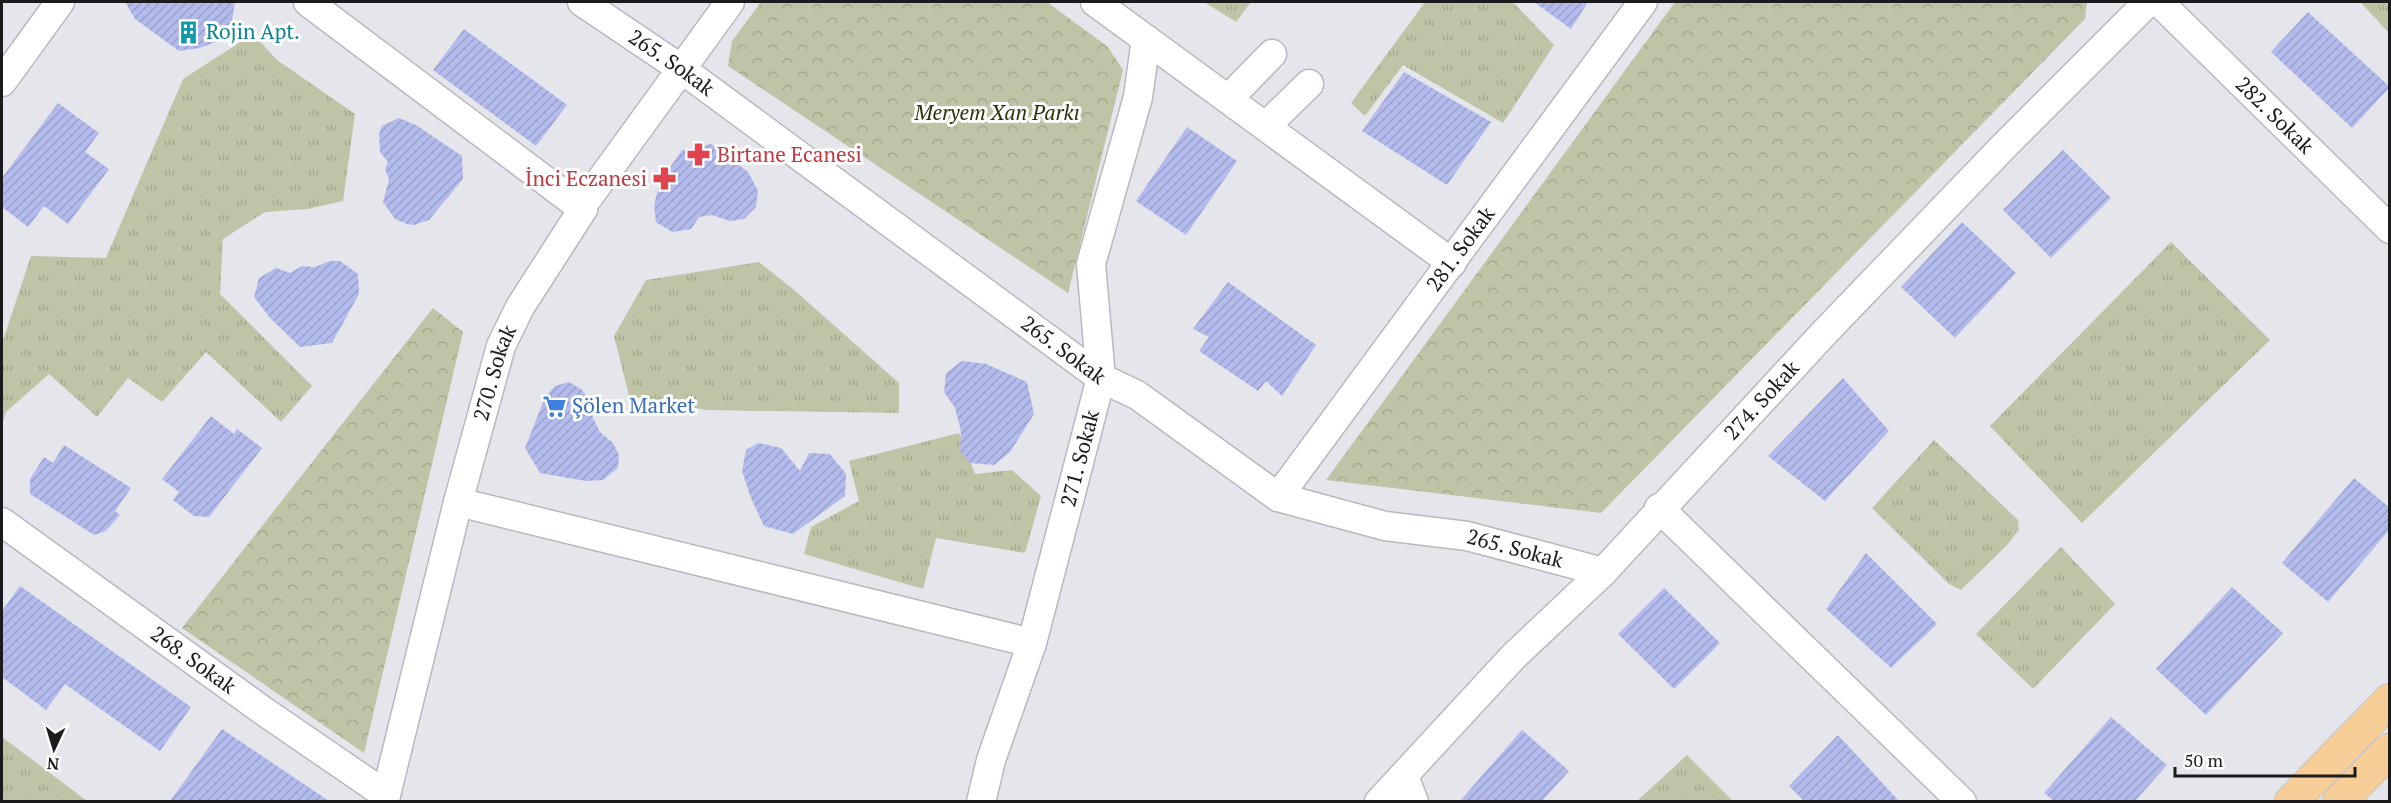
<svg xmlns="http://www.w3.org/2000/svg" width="2391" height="803" font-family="'PT Serif',serif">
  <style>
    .grass { fill: url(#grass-tufts) }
    .forest { fill: url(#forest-crowns) }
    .building { fill: url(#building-hatch) }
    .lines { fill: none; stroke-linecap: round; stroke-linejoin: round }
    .minor-casing { stroke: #b8b9be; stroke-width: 31 }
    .major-casing { stroke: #c4c4c4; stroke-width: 35 }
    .minor { stroke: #fff; stroke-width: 28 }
    .major { stroke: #f7ce97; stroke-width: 33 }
    .labels { text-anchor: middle; stroke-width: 6; stroke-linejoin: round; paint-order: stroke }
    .culture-label { font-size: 21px; fill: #0d838f; stroke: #fff; text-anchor: start }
    .street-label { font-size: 21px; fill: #1b1b1d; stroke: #fff }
    .park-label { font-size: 21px; font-style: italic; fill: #2d3208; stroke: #fff }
    .health-label { font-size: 21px; fill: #be3a42; stroke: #fff; text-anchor: start }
    .shop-label { font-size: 21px; fill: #366cbe; stroke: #fff; text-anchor: start }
  </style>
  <defs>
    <pattern id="grass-tufts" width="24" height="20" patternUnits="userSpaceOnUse" patternTransform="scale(1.5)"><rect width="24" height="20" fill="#bec4a5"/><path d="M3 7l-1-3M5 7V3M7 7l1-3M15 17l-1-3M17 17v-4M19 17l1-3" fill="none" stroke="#a3a88e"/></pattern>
    <pattern id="forest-crowns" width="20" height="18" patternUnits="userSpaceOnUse" patternTransform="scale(1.5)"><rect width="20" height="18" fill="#bec4a5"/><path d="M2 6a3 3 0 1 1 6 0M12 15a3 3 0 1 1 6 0" fill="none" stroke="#a3a88e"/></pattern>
    <pattern id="building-hatch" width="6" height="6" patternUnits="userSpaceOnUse" patternTransform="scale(1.5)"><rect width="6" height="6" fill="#b3bbed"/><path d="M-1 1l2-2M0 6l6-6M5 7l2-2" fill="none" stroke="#99a0cb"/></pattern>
  </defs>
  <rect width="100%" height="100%" fill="#e5e6ec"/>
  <g class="grass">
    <path d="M1204,2H1251L1236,22Z"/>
    <path d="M1425,2H1513L1554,45L1503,123L1403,65L1365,116L1351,103Z"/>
    <path d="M2361,2H2389V33L2361,3Z"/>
    <path d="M253,34L277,60L355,114L343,201L308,209L265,212L223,239L220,294L312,386L281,422L206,352L162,402L128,378L97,417L49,374L6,412L2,425V343L31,256L106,258L183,79Z"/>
    <path d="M2171,242L2270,340L2082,523L1990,426Z"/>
    <path d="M759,262L793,289L899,383V413L706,410L629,396L614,336L646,280Z"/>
    <path d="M959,433L975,474L1012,470L1041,496L1025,553L936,538L923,589L804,554L811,527L859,501L849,461Z"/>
    <path d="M1934,440L2018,520L2019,530L2007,545L1961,590L1949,584L1872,508Z"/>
    <path d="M2061,547L2115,604L2033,689L1976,634Z"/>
    <path d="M2,737L87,801H2Z"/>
    <path d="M1687,755L1733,801H1637Z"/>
  </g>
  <g class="forest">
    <path d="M761,2H1047L1108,47L1123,70L1068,293L728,66L732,41Z"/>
    <path d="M1675,2H2087L2085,19L1601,513L1326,480Z"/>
    <path d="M433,308L463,332L364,753L182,628Z"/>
  </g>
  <g class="building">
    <path d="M125,2H235L232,21L215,42L200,48L179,51L135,19Z"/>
    <path d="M1534,2H1588L1571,29Z"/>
    <path d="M2308,12L2390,87L2352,128L2271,52Z"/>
    <path d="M464,29L567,105L536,146L433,70Z"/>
    <path d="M1404,72L1491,122L1447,185L1362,131Z"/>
    <path d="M58,103L99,133L85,152L109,169L68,224L44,206L28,227L2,207V178Z"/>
    <path d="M399,118L416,125L462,156L463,179L429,220L414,225L407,224L395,219L383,202L389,179L385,169L388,162L380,152L379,134L382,126Z"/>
    <path d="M1187,127L1237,161L1186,235L1136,201Z"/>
    <path d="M711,144L748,172L758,191L756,207L744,219L730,221L712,215L699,217L691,229L672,232L656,222L654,205L660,182L682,150Z"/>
    <path d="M2063,150L2111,198L2051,258L2003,210Z"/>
    <path d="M1962,222L2016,273L1955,338L1901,287Z"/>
    <path d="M330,261H340L358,274L359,294L332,343L300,347L271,319L254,297L259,278L276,268L290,273L302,266L315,267Z"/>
    <path d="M1228,282L1316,345L1282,396L1266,381L1258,391L1199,351L1209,337L1193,329Z"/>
    <path d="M962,361L986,364L1027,382L1034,414L1010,452L994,465L970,463L960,451L961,431L955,408L944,392L946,373Z"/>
    <path d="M1843,378L1889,431L1825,501L1768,456Z"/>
    <path d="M569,382L581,389L589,399L593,418L600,432L613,443L619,455L618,468L603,480L586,481L540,473L525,448L545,397L555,386Z"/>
    <path d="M211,416L234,434L237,429L262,448L209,517L194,516L173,500L179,492L162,479Z"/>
    <path d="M758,443L781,448L800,471L809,453L830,454L846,474L845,496L793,534L764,526L751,498L742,471L746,450Z"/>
    <path d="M64,445L131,488L115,511L120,515L106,531L94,535L30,494V479L44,457L53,463Z"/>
    <path d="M2354,478L2390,508V529L2328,602L2282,563Z"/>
    <path d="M1866,553L1937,624L1891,668L1826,609Z"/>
    <path d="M20,586L191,707L160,751L65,684L46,710L2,677V611Z"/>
    <path d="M2232,587L2283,633L2206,715L2156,669Z"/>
    <path d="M1664,588L1720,643L1674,689L1618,634Z"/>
    <path d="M2111,717L2167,765L2135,801H2054L2044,793Z"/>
    <path d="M222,729L329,801H170Z"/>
    <path d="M1522,730L1569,771L1542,801H1460Z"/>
    <path d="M1838,735L1899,801H1804L1789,786Z"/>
  </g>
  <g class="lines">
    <defs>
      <g id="minor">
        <path d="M308,2L583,209"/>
        <path id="s1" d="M582,2L680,68L1101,378L1137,395L1278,497L1385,526L1467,536L1603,572"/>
        <path d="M1095,2L1452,263"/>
        <path id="s2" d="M2159,2L2390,229"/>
        <path d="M2,82L60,2"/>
        <path d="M1228,99L1272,54"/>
        <path d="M1266,126L1309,84"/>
        <path id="s3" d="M1278,497L1643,2"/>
        <path d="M458,502L1032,643"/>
        <path d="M1659,508L1962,802"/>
        <path id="s4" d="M2,522L262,710L386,795"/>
        <path d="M1404,776L1414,802"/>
        <path id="s5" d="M382,802L386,795L458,502L501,346L520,307L583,209L582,206L730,2"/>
        <path id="s6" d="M981,802L991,760L1032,643L1101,378L1091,264L1138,97L1146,39"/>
        <path id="s7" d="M1379,802L1513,657L1603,572L1825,332L2006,144L2148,2"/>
      </g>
      <g id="major">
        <path d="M2291,802L2390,700"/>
        <path d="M2339,802L2390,750"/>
      </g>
    </defs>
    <use href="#minor" class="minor-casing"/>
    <use href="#major" class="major-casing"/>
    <use href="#minor" class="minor"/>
    <use href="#major" class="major"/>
  </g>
  <defs>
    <symbol id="building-bare" viewBox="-9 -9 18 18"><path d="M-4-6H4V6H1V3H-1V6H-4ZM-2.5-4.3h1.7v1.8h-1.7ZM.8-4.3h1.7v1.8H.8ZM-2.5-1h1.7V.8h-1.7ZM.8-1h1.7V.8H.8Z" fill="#0f9aa8" stroke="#fff" stroke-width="2.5" paint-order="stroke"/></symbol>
    <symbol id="pharmacy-bare" viewBox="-9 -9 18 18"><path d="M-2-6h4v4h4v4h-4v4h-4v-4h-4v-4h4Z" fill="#e0444e" stroke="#fff" stroke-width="2.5" paint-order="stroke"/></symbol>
    <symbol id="supermarket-bare" viewBox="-9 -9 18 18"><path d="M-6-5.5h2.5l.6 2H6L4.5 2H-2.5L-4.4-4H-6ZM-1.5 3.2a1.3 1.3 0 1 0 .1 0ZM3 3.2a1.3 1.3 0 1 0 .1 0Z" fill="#3f7fe0" stroke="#fff" stroke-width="2.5" paint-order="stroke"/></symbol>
  </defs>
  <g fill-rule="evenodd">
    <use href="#building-bare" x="172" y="16" width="33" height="33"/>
    <use href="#pharmacy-bare" x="682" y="138" width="33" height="33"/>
    <use href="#pharmacy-bare" x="648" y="162" width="33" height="33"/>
    <use href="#supermarket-bare" x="538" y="390" width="33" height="33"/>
  </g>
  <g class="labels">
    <g class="culture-label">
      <text x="206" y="39">Rojin Apt.</text>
    </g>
    <g class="street-label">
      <text dy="7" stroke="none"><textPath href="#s1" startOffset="108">265. Sokak</textPath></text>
      <text dy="7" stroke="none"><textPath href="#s2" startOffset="162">282. Sokak</textPath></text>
      <text dy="7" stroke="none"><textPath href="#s3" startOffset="308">281. Sokak</textPath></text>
      <text dy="7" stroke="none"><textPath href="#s1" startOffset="594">265. Sokak</textPath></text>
      <text dy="7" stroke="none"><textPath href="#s5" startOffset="444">270. Sokak</textPath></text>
      <text dy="7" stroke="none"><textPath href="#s7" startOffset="555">274. Sokak</textPath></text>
      <text dy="7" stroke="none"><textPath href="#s6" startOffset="358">271. Sokak</textPath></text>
      <text dy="7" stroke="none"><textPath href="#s1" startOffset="1098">265. Sokak</textPath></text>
      <text dy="7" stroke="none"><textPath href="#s4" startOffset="236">268. Sokak</textPath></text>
    </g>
    <g class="park-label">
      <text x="997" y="120">Meryem Xan Parkı</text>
    </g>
    <g class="health-label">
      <text x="717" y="162">Birtane Ecanesi</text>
      <text x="647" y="186" text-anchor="end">İnci Eczanesi</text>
    </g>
    <g class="shop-label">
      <text x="572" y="413">Şölen Market</text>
    </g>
  </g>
  <rect width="2391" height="803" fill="none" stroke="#1b1b1d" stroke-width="6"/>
  <g transform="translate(54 749) rotate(184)" stroke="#ffffff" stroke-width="4.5" paint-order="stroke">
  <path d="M0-4.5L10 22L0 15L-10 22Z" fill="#1b1b1d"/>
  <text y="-9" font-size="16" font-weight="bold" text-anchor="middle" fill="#1b1b1d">N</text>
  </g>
  <path d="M2175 767v9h180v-9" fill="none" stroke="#1b1b1d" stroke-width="3"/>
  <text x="2184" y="767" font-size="18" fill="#1b1b1d" stroke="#ffffff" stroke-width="4.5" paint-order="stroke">50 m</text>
</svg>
